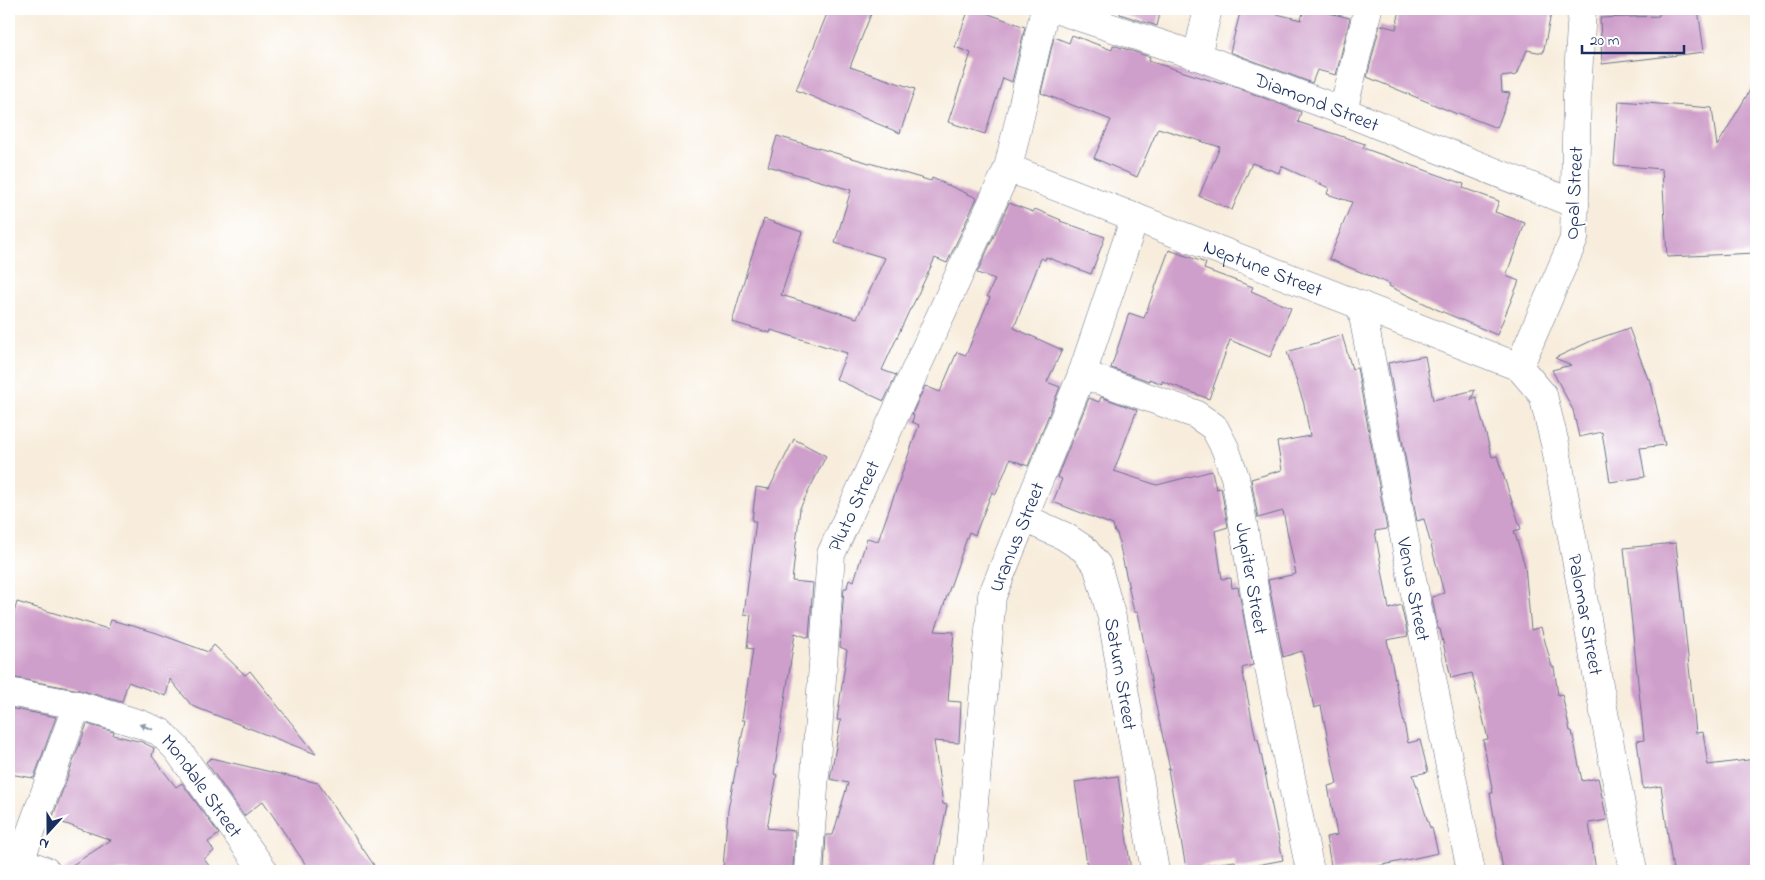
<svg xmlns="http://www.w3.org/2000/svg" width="1765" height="880" font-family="'Indie Flower',sans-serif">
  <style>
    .building { fill: #cf9fcb }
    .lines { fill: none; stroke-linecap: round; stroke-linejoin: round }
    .minor-casing { stroke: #68728a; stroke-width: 29 }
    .minor { stroke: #fff; stroke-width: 28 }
    .oneway { fill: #8d97ae }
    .labels { text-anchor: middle; stroke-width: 4; stroke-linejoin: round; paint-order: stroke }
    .street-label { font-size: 20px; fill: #1b2f5e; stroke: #fff }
  </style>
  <rect width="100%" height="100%" fill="#fff"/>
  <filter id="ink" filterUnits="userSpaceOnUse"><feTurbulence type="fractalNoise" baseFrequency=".02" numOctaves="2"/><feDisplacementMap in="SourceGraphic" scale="10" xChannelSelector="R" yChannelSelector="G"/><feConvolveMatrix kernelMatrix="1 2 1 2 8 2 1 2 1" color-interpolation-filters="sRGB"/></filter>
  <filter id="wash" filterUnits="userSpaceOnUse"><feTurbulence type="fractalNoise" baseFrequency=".0096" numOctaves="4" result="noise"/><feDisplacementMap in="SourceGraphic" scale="20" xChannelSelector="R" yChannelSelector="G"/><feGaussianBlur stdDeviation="1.12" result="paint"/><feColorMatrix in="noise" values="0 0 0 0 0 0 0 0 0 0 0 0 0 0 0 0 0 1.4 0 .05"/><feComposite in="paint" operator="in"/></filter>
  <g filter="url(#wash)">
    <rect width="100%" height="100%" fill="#f8eddc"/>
    <g id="blocks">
      <g class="building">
        <path d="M829,9H873L850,67L915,89L900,133L796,90Z"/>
        <path d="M969,9H975L1025,27L1012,82L1003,78L985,134L948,122L971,53L955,47Z"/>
        <path d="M1121,9H1161L1157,26L1120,14Z"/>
        <path d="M1241,9H1257L1301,20L1304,9H1312L1350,18L1336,75L1317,70L1312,83L1230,52Z"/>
        <path d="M1400,9H1552L1543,53L1527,50L1517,75L1501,77L1502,92L1510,93L1497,128L1458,113L1457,114L1367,77L1380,25L1396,29Z"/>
        <path d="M1698,9L1704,52L1602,64L1600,18L1659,16V13Z"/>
        <path d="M1072,35L1112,50L1113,45L1150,57L1149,61L1222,84V82L1301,112L1298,122L1365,144L1363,148L1464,184L1463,188L1499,201L1495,212L1525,223L1506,276L1519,281L1497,335L1436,309L1389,286L1390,284L1329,259L1352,202L1327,194L1329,188L1281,166L1279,173L1252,163L1232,210L1199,196L1220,147L1158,128L1137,177L1094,158L1111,120L1041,93L1054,37L1069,43Z"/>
        <path d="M1756,80V253L1667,257L1662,169L1614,165L1619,101L1712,108L1717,146Z"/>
        <path d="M777,136L931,181L932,178L977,198L947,263L935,258L911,309H910L882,370L896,375L884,401L836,379L847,353L771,330L770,333L732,322L747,270L764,219L802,232L781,295L857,318L885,258L835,243L851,190L768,166Z"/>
        <path d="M1009,203L1033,212L1035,209L1061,220L1060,221L1105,237L1091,274L1046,257L1045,260L1041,258L1014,328L1062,350L1047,382L1060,387L1028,466L1010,459L996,494L992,492L975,535L969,532L935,631L954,632L948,701L961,702L959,743L934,741L943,804L947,805L934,871H824L826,835H833L848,783L830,779L841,720H837L847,650L840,647L844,588H847L849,579L854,581L867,538L878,541L919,425L912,422L914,415L912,414L925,386L940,392L957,352L966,355L990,297H987L995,279L977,273Z"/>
        <path d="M1169,250L1206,263L1204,269L1253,287L1251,291L1291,308L1270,357L1230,340L1209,399L1162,381V384L1149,379V381L1111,368L1129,313L1144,318Z"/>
        <path d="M1629,328L1648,379L1650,378L1665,445L1640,448L1645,477L1610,482L1602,432L1579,437L1573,410L1552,370L1571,365L1555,358L1591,341Z"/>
        <path d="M1342,335L1352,369L1357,368L1387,529L1375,531L1389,609L1401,605L1408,636L1387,640L1408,743L1420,740L1428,772L1413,775L1430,828H1432L1438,853L1374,867L1332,871L1326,837L1337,835L1328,786L1337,784L1321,706L1314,708L1302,651L1283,657L1268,580L1296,574L1283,511L1258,518L1251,479L1282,470L1277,442L1310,436L1304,404L1287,352Z"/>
        <path d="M1425,356L1433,400L1475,390L1471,400L1476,397L1492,457L1497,456L1521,529L1514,531L1525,566L1531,630L1541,627L1552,667H1554L1558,695L1562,694L1570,731H1572L1582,781L1598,778L1607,820L1589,823L1596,871H1503L1490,793H1493L1483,740L1488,739L1472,673L1451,678L1440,629H1438L1432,597L1444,593L1424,519L1417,521L1388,363Z"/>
        <path d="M1101,397L1137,410L1114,471L1157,485L1212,471L1216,489L1221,488L1228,527L1215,531L1222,579L1231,578L1232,588L1238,587L1253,665L1242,668L1256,740L1258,739L1283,860L1237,869L1235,861L1186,868L1168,769H1170L1157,711L1138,612H1134L1117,533H1115L1113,525L1053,502L1062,479L1057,477L1089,398L1099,402Z"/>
        <path d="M794,439L826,456L800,508L792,581L813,583L809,638L795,633L774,774L777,775L767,828L795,831L793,871H756L723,867L728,810L745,720H742L753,649L747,648L751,615L744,614L756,521H752L756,487L769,489Z"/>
        <path d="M1676,543L1696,733L1703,732L1708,765L1756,759V871H1673L1661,786L1643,789L1637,741L1644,740L1624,548Z"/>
        <path d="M17,602L108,629L111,620L154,632L208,652L214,645L245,675L250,671L316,754L192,706L170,679L166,696L128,682L122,702L80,690L9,677V631Z"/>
        <path d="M9,708L56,717L34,778L9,774Z"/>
        <path d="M87,724L114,732L113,735L142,742L154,748L152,756L176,787L182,783L219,834L208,842L214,851L204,859L213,871H63L111,840L52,819Z"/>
        <path d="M211,758L318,783L378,871H310L263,801L244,816L206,762Z"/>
        <path d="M1118,776L1131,871H1088L1075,782Z"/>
      </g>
    </g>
  </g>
  <g filter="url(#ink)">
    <use href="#blocks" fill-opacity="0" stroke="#68728a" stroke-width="1"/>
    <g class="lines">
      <defs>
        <g id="minor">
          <path id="s1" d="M1055,9L1197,56L1343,111L1575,204"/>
          <path d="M1197,56L1208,9"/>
          <path d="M1343,111L1368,9"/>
          <path id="s2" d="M1008,168L1519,367L1543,395L1555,444L1633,871"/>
          <path id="s3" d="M1361,305L1413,584L1471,871"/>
          <path d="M1519,367L1574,239L1577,93L1582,9"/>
          <path id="s4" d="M1082,374L1195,414L1214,427L1225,448L1235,477L1260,623L1310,871"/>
          <path id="s5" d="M1024,518L1064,536L1084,549L1097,565L1112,618L1155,871"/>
          <path id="s6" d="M9,692L77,705L140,724L160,732L177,749L264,871"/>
          <path d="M9,858L20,861L46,871"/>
          <path d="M20,861L77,705"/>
          <path id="s7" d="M808,871L831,554L1008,168L1045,9"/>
          <path id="s8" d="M968,871L992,596L1082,374L1135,217"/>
        </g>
      </defs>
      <use href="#minor" class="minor-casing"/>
      <use href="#minor" class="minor"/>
    </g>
    <defs><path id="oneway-solid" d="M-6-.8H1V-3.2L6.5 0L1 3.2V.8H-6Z" transform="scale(1.25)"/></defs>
    <use class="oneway" href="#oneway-solid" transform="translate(146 727) rotate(-159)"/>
  </g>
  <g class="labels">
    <g class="street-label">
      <text dy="7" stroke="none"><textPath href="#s1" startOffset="278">Diamond Street</textPath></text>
      <text transform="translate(1573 193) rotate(-87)" y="7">Opal Street</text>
      <text dy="7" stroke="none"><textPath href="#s2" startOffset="274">Neptune Street</textPath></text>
      <text dy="7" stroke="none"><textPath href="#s7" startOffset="371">Pluto Street</textPath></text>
      <text dy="7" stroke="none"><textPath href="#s8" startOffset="340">Uranus Street</textPath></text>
      <text dy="7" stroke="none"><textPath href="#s4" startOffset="300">Jupiter Street</textPath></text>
      <text dy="7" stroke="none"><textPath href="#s3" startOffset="289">Venus Street</textPath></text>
      <text dy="7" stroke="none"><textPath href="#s2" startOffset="809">Palomar Street</textPath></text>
      <text dy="7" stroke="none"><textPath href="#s5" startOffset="200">Saturn Street</textPath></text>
      <text dy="7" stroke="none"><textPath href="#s6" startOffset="225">Mondale Street</textPath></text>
    </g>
  </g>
  <rect width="1765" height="880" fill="none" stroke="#fff" stroke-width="30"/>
  <g transform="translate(48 832) rotate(201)" stroke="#ffffff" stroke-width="4" paint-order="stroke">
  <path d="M0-4L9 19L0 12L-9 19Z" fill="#1b2f5e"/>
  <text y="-8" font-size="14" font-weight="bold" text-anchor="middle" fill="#1b2f5e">N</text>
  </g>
  <path d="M1582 45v8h102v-8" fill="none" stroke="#1b2f5e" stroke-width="2.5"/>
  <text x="1590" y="45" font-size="15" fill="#1b2f5e" stroke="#ffffff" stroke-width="4" paint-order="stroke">20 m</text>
</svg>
